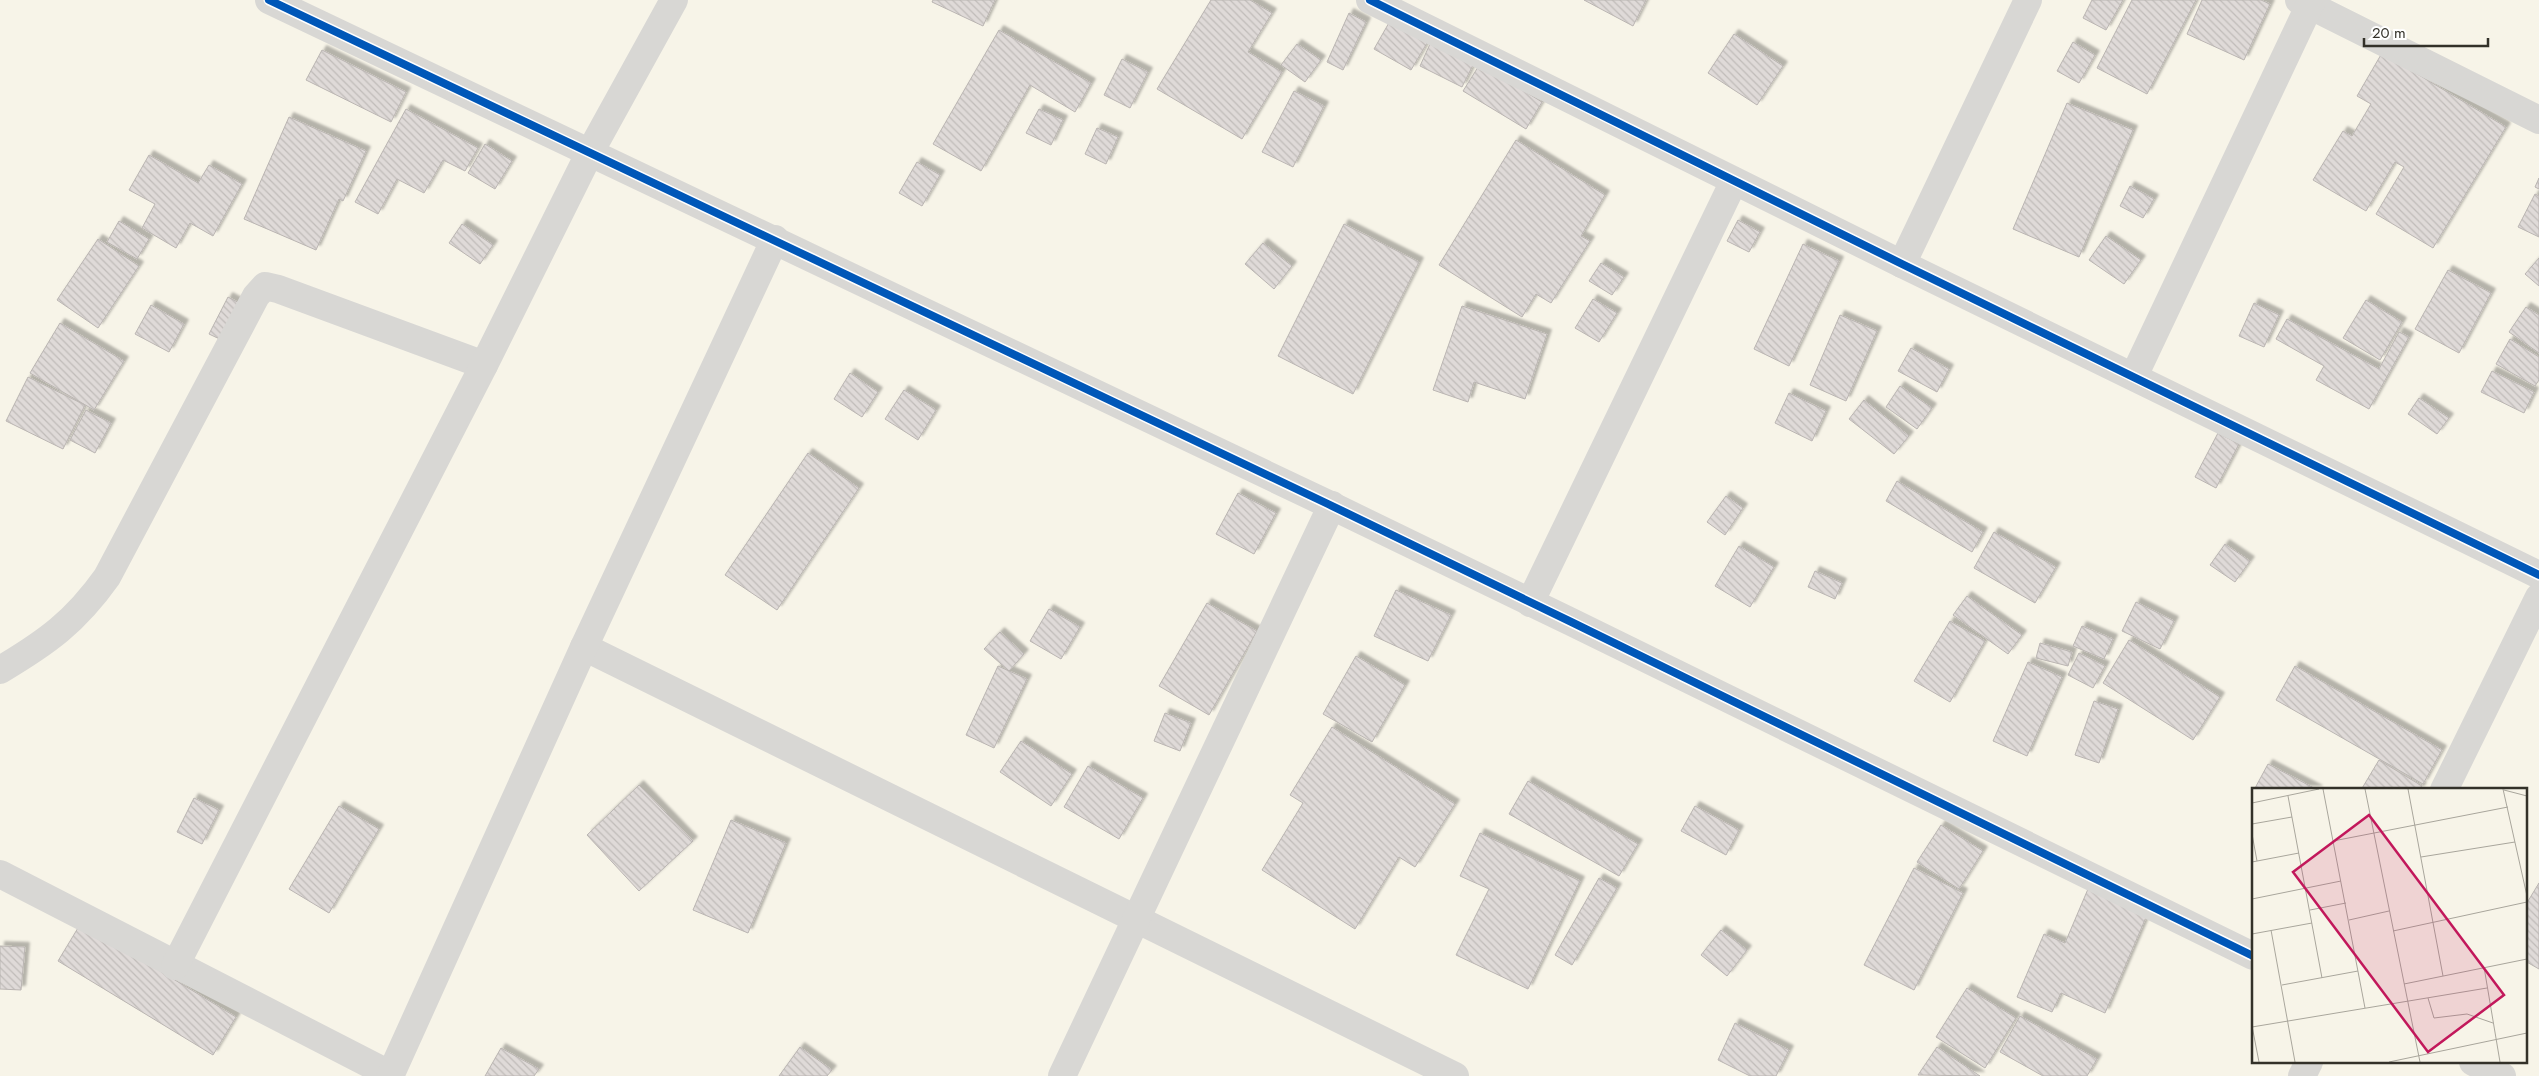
<svg xmlns="http://www.w3.org/2000/svg" width="2539" height="1076" font-family="Jost,sans-serif">
  <style>
    .building { fill: url(#building-back-hatch); stroke: #bab5b2; filter: url(#shadow) }
    .lines { fill: none; stroke-linecap: round; stroke-linejoin: round }
    .street { stroke: #d8d7d4; stroke-width: 28 }
    .cycleway-casing { stroke: #fff; stroke-width: 11 }
    .cycleway { stroke: #0057b8; stroke-width: 8 }
    .inset-road { fill: none; stroke: #a9a69c; stroke-width: 1 }
    .view { fill: #c2185b; fill-opacity: 0.15; stroke: #c2185b; stroke-width: 2.5 }
    .inset-edge { fill: none; stroke: #333129; stroke-width: 2.5 }
  </style>
  <defs>
    <pattern id="building-back-hatch" width="6" height="6" patternUnits="userSpaceOnUse" patternTransform="scale(1.25)"><rect width="6" height="6" fill="#dfdad8"/><path d="M-1 5l2 2M0 0l6 6M5-1l2 2" fill="none" stroke="#c0bcb9"/></pattern>
    <filter id="shadow"><feDropShadow dx="4.5" dy="-4.5" stdDeviation="1" flood-color="#0004"/></filter>
  </defs>
  <rect width="100%" height="100%" fill="#f7f4e8"/>
  <g class="building">
    <path d="M933,0H995L983,26L932,2Z"/>
    <path d="M1211,0H1250L1272,13L1248,52L1282,72L1242,139L1157,89Z"/>
    <path d="M1584,0H1646L1633,26Z"/>
    <path d="M2092,0H2123L2106,30L2083,18Z"/>
    <path d="M2132,0H2196L2147,94L2097,68Z"/>
    <path d="M2202,0H2261L2270,4L2244,60L2187,34Z"/>
    <path d="M1349,13L1366,22L1343,70L1327,62Z"/>
    <path d="M1390,21L1427,43L1411,70L1374,49Z"/>
    <path d="M999,30L1091,83L1075,112L1030,85L981,171L933,144Z"/>
    <path d="M1734,34L1783,66L1757,105L1708,73Z"/>
    <path d="M2073,42L2095,55L2079,83L2057,71Z"/>
    <path d="M1297,44L1321,60L1305,82L1281,65Z"/>
    <path d="M1430,44L1473,65L1462,87L1420,66Z"/>
    <path d="M322,50L406,92L391,122L306,80Z"/>
    <path d="M2382,53L2506,127L2433,248L2376,214L2404,167L2395,162L2366,211L2313,180L2343,131L2352,136L2371,104L2357,96Z"/>
    <path d="M1122,59L1148,72L1130,108L1104,95Z"/>
    <path d="M1480,64L1542,102L1526,129L1463,91Z"/>
    <path d="M1294,91L1324,106L1293,167L1262,152Z"/>
    <path d="M2067,103L2133,130L2079,257L2013,229Z"/>
    <path d="M406,109L478,148L465,171L443,160L424,193L397,179L378,214L355,202Z"/>
    <path d="M1039,109L1063,120L1051,145L1026,133Z"/>
    <path d="M289,117L366,151L343,201L339,199L316,250L244,219Z"/>
    <path d="M1097,128L1118,137L1106,164L1085,154Z"/>
    <path d="M1516,140L1605,195L1581,236L1590,241L1551,303L1536,294L1522,317L1439,265Z"/>
    <path d="M485,144L512,161L495,189L468,173Z"/>
    <path d="M149,155L198,183L209,165L242,184L213,236L190,223L176,248L142,228L155,204L129,190Z"/>
    <path d="M917,162L940,175L922,206L899,193Z"/>
    <path d="M2539,178V189L2535,187Z"/>
    <path d="M2130,186L2154,199L2143,218L2120,206Z"/>
    <path d="M2535,194L2539,196V237L2518,227Z"/>
    <path d="M1738,220L1760,232L1749,252L1727,241Z"/>
    <path d="M119,221L149,239L137,259L107,242Z"/>
    <path d="M462,224L493,245L480,264L449,243Z"/>
    <path d="M1344,224L1419,262L1353,394L1278,356Z"/>
    <path d="M2106,236L2141,260L2124,284L2089,260Z"/>
    <path d="M98,239L139,266L98,328L57,300Z"/>
    <path d="M1263,243L1292,266L1274,289L1245,264Z"/>
    <path d="M1803,244L1839,261L1789,366L1754,349Z"/>
    <path d="M2539,258V286L2525,274Z"/>
    <path d="M1601,263L1624,277L1612,295L1589,281Z"/>
    <path d="M2448,270L2491,293L2459,353L2415,329Z"/>
    <path d="M228,297L247,307L228,343L209,334Z"/>
    <path d="M1593,299L1617,313L1599,342L1575,328Z"/>
    <path d="M2366,300L2402,322L2380,360L2343,338Z"/>
    <path d="M2254,303L2279,315L2264,347L2239,336Z"/>
    <path d="M151,305L184,324L169,352L135,334Z"/>
    <path d="M1462,306L1547,334L1525,399L1474,382L1468,402L1433,390Z"/>
    <path d="M2526,307L2539,315V353L2509,332Z"/>
    <path d="M1840,315L1877,331L1846,401L1810,385Z"/>
    <path d="M2287,319L2379,369L2399,332L2409,337L2369,409L2316,380L2324,366L2276,339Z"/>
    <path d="M60,323L124,361L94,410L30,373Z"/>
    <path d="M2510,339L2539,357V380L2535,386L2496,364Z"/>
    <path d="M1911,348L1949,369L1937,392L1898,371Z"/>
    <path d="M2492,371L2534,392L2524,413L2481,392Z"/>
    <path d="M850,373L878,392L862,417L834,399Z"/>
    <path d="M28,377L85,405L63,449L6,421Z"/>
    <path d="M1900,386L1932,408L1917,429L1886,407Z"/>
    <path d="M904,390L936,410L918,440L885,419Z"/>
    <path d="M1789,393L1826,411L1812,441L1775,423Z"/>
    <path d="M2419,398L2449,418L2437,434L2408,414Z"/>
    <path d="M1864,400L1909,436L1894,454L1849,419Z"/>
    <path d="M86,410L111,423L95,453L70,440Z"/>
    <path d="M2218,433L2239,444L2216,488L2195,477Z"/>
    <path d="M808,453L859,488L777,610L725,575Z"/>
    <path d="M1897,481L1983,532L1972,552L1886,501Z"/>
    <path d="M1238,493L1276,513L1254,554L1216,534Z"/>
    <path d="M1726,496L1743,508L1725,535L1707,522Z"/>
    <path d="M1994,532L2056,567L2035,603L1974,568Z"/>
    <path d="M2225,544L2250,561L2235,582L2210,565Z"/>
    <path d="M1739,546L1774,567L1750,607L1715,586Z"/>
    <path d="M1815,571L1842,583L1835,599L1808,587Z"/>
    <path d="M1396,590L1451,615L1428,661L1374,636Z"/>
    <path d="M1967,596L2022,635L2008,654L1953,615Z"/>
    <path d="M2136,602L2174,621L2160,649L2122,631Z"/>
    <path d="M1207,603L1257,631L1209,715L1159,686Z"/>
    <path d="M1049,609L1080,627L1061,659L1030,641Z"/>
    <path d="M1950,621L1985,641L1950,702L1914,681Z"/>
    <path d="M2082,626L2113,639L2104,659L2073,646Z"/>
    <path d="M1000,632L1024,654L1009,671L984,649Z"/>
    <path d="M2129,640L2220,697L2193,740L2103,683Z"/>
    <path d="M2040,643L2072,652L2068,666L2036,658Z"/>
    <path d="M2079,653L2105,666L2093,688L2068,675Z"/>
    <path d="M1356,656L1405,685L1372,742L1323,714Z"/>
    <path d="M2028,662L2062,677L2027,756L1993,741Z"/>
    <path d="M998,666L1027,679L994,748L966,735Z"/>
    <path d="M2295,666L2442,750L2423,784L2276,700Z"/>
    <path d="M2094,701L2118,709L2099,763L2075,755Z"/>
    <path d="M1165,713L1191,723L1180,751L1154,741Z"/>
    <path d="M1332,727L1455,804L1415,867L1399,857L1355,929L1262,870L1303,803L1290,795Z"/>
    <path d="M1021,741L1072,774L1051,806L1000,772Z"/>
    <path d="M2379,760L2422,786L2420,790H2361Z"/>
    <path d="M2268,764L2318,790H2254Z"/>
    <path d="M1088,766L1143,798L1119,839L1064,807Z"/>
    <path d="M1528,781L1638,844L1619,876L1509,814Z"/>
    <path d="M639,785L693,841L639,891L587,835Z"/>
    <path d="M194,798L219,810L202,844L177,832Z"/>
    <path d="M339,806L379,829L329,913L289,889Z"/>
    <path d="M1695,806L1739,830L1726,855L1681,831Z"/>
    <path d="M731,820L786,843L748,933L693,910Z"/>
    <path d="M1941,825L1983,851L1959,889L1917,862Z"/>
    <path d="M1480,833L1580,881L1528,989L1456,955L1489,889L1460,876Z"/>
    <path d="M1914,868L1963,893L1914,990L1864,965Z"/>
    <path d="M1599,878L1617,888L1572,965L1555,955Z"/>
    <path d="M2539,883V969L2525,961V906Z"/>
    <path d="M2088,889L2147,915L2105,1013L2061,993L2052,1012L2017,997L2044,934L2065,943Z"/>
    <path d="M81,923L236,1017L213,1055L58,961Z"/>
    <path d="M1721,930L1747,950L1727,976L1701,955Z"/>
    <path d="M0,946L25,947L21,990L0,989Z"/>
    <path d="M1967,988L2016,1018L1985,1068L1936,1037Z"/>
    <path d="M2020,1016L2097,1059L2087,1076H2043L2000,1052Z"/>
    <path d="M1735,1023L1789,1050L1776,1076H1750L1718,1060Z"/>
    <path d="M800,1047L832,1070L827,1076H779Z"/>
    <path d="M1937,1047L1980,1076L1918,1075Z"/>
    <path d="M501,1048L539,1069L534,1076H485Z"/>
  </g>
  <g class="lines">
    <g class="street">
      <path d="M269,0C621,170 976,334 1328,504C1637,653 1944,805 2253,956"/>
      <path d="M1370,0L1902,264L2539,575"/>
      <path d="M2299,0L2539,120"/>
      <path d="M1902,264L2028,0"/>
      <path d="M2134,376L2312,0"/>
      <path d="M1530,603L1734,181"/>
      <path d="M584,647L1455,1076"/>
      <path d="M0,670C47,642 75,622 107,577L256,296L265,286L278,289L484,365"/>
      <path d="M2444,790L2539,597"/>
      <path d="M0,874L391,1075"/>
      <path d="M175,966L484,365L589,154L674,0"/>
      <path d="M2473,1062L2502,1076"/>
      <path d="M390,1076L584,647L775,239"/>
      <path d="M1062,1076L1332,505"/>
      <path d="M2302,1076L2309,1062"/>
    </g>
    <defs>
      <g id="cycleway">
        <path d="M269,0C621,170 976,334 1328,504C1637,653 1944,805 2253,956"/>
        <path d="M1370,0L1902,264L2539,575"/>
      </g>
    </defs>
    <use href="#cycleway" class="cycleway-casing"/>
    <use href="#cycleway" class="cycleway"/>
  </g>
  <g transform="translate(2252 788)">
    <rect width="275" height="275" fill="#f7f4e8"/>
    <path class="inset-road" d="M71,1L113,220M113,1L168,274M156,1L191,188M251,1L275,108M252,2L275,8M36,8L70,190M0,15L67,1M0,36L40,29M0,46L5,73M81,53L256,19M169,69L263,54M0,74L47,65M0,111L89,93M58,122L94,115M97,132L137,123M19,142L43,274M141,143L275,114M0,146L60,135M232,179L248,274M152,196L275,171M30,197L106,183M176,210L182,230L215,226L241,235M0,238L7,274M0,239L235,200M137,274L275,245"/>
    <path class="view" d="M117,27L252,207L176,264L41,84Z"/>
    <rect width="275" height="275" class="inset-edge"/>
  </g>
  <path d="M2364 38v8h124v-8" fill="none" stroke="#333129" stroke-width="2.5"/>
  <text x="2372" y="38" font-size="15" fill="#333129" stroke="#ffffff" stroke-width="4" paint-order="stroke">20 m</text>
</svg>
